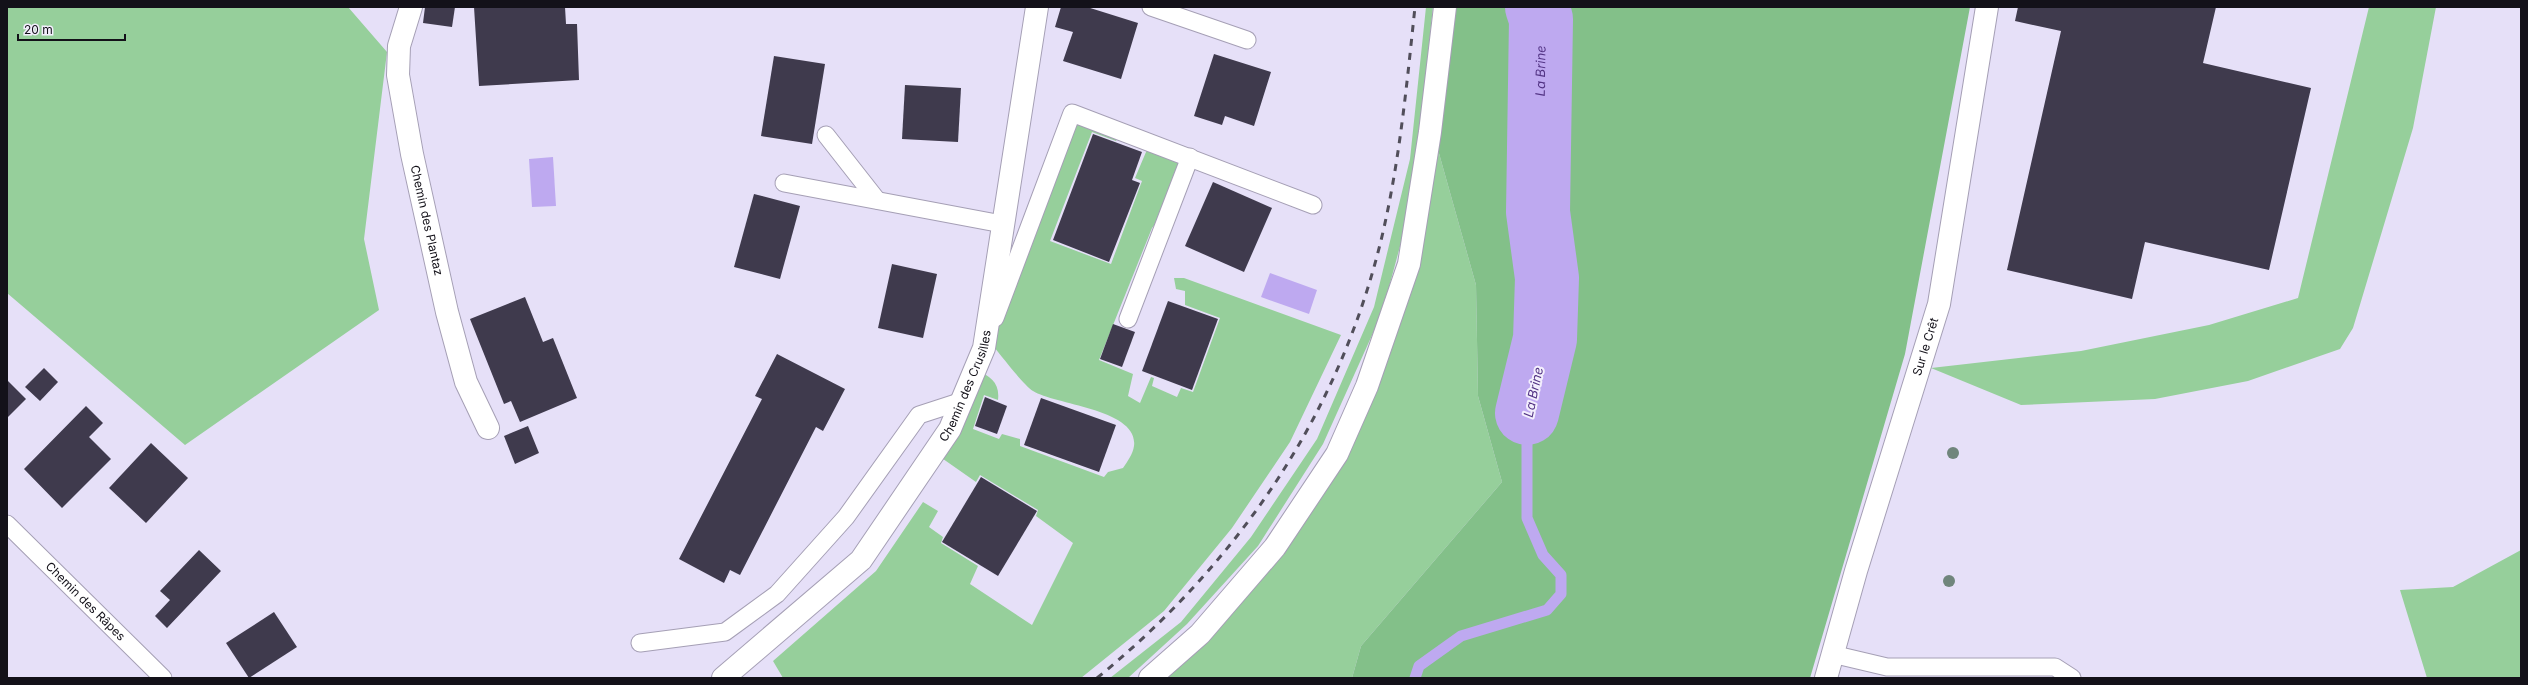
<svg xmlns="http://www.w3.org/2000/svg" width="2528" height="685" font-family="Inter,sans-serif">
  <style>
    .green { fill: #96cf9b }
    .forest { fill: #83c089 }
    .water { fill: #bea9f0 }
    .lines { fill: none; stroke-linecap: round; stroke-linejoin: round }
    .stream { stroke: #bea9f0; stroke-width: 11 }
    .river { stroke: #bea9f0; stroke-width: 64 }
    .building { fill: #3f3a4d }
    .service-casing { stroke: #a59fb5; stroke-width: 19 }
    .minor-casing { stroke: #a59fb5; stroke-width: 24 }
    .tertiary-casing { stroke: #a59fb5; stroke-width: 24 }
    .service { stroke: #fff; stroke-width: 17 }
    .minor { stroke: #fff; stroke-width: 22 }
    .tertiary { stroke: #fff; stroke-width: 22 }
    .rail { stroke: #514e5a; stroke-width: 3; stroke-dasharray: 7 7; stroke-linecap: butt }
    .tree { fill: #70857c }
    .labels { text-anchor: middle; stroke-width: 4; stroke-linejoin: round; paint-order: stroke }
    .street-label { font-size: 12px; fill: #131119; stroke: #f3effd }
    .water-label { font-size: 13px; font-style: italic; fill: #533485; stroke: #f3effd }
  </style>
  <rect width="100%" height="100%" fill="#e6e0f8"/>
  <g class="green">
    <path d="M7,7H348L387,52L364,239L379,310L185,445L7,293Z"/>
    <path d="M1426,7H1433L1420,130L1402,239L1382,313L1323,444L1258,546L1187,624L1128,678H1110L1181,622L1251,537L1317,439L1374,307L1410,159Z"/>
    <path d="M2369,7H2436L2413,128L2353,328L2340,349L2248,381L2155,399L2021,405L1931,368L2081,351L2209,325L2298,298Z"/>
    <path d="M1073,114L1120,132L1116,141L1092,132L1050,241L1111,264L1142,181L1135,178L1149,145L1186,159L1164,214L1152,228L1099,360L1133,374L1128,396L1140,403L1151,377L1154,378L1152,386L1177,397L1181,388L1193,392L1220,318L1185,305V291L1176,289L1174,278H1184L1341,335L1290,442L1232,528L1164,611L1081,678H783L773,661L876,571L923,502L938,511L929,527L943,537L941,543L978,566L970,584L1032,625L1073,543L1036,516L1038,510L980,475L976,482L936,454L977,370C991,377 1000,383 998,400L984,395L973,429L999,439L1002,434L1020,439V446L1104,477L1108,472L1123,468C1127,462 1133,454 1134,446C1139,409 1055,405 1033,391C1023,385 998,351 989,341Z"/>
    <path d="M1433,132L1476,285L1478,396L1502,482L1361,646L1352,678H1155L1203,636L1371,388Z"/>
    <path d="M2521,550V678H2427L2400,590L2453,587Z"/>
  </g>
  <path class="forest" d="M1446,7H1970L1905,354L1810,678H1352L1361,646L1502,482L1478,396L1476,285L1433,132Z"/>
  <g class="water">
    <path d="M553,157L556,206L532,207L529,159Z"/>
    <path d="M1270,273L1317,290L1309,314L1261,297Z"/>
  </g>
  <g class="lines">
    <path class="stream" d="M1415,678L1419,666L1461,636L1547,610L1561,594V575L1543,555L1527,518V413"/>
    <path class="river" id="s1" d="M1527,413L1545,339L1547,278L1538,212L1541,19L1537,7"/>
  </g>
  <g class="building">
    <path d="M425,7H455L452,27L423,23Z"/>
    <path d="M474,7H565L566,24H577L579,80L479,86Z"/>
    <path d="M1061,7H1087L1138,23L1121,79L1063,61L1073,32L1055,27Z"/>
    <path d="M2018,7H2216L2203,63L2311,88L2269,270L2145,242L2132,299L2007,270L2061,31L2015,21Z"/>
    <path d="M1214,54L1271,72L1254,126L1225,116L1222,125L1194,116Z"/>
    <path d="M774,56L825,64L812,144L761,136Z"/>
    <path d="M905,85L961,88L958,142L902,139Z"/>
    <path d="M1093,134L1142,152L1132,180L1140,183L1109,262L1053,240Z"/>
    <path d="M1213,182L1272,208L1244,272L1185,246Z"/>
    <path d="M754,194L800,206L780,279L734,267Z"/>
    <path d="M892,264L937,274L923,338L878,328Z"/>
    <path d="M525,297L543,342L553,338L577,398L520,422L511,401L504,404L470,319Z"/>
    <path d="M1168,301L1218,319L1192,390L1142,371Z"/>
    <path d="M1113,324L1135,332L1122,367L1100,359Z"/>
    <path d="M777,354L845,389L823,431L816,427L740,575L730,570L724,583L679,559L762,399L755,396Z"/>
    <path d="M44,368L58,382L40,401L25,387Z"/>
    <path d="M7,380L26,399L7,418Z"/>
    <path d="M985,397L1007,406L997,434L975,426Z"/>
    <path d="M1041,398L1116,425L1099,472L1024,445Z"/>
    <path d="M86,406L103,423L89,437L111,459L62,508L24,469Z"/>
    <path d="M528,426L539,453L515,464L504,436Z"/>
    <path d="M151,443L188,478L146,523L109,488Z"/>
    <path d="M981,477L1037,511L998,576L942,542Z"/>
    <path d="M199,550L221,571L167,628L155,616L170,600L160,591Z"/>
    <path d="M274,612L297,647L249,678L226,643Z"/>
  </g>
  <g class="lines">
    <defs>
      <g id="service">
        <path d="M1151,7L1247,40"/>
        <path d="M826,135L877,200"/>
        <path d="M784,183L1002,224"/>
        <path d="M995,318L1072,113L1313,205"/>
        <path d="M1128,319L1190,157"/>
        <path id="s2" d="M7,524L163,678"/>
        <path d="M640,643L725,632L777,594L846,517L919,415L962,401"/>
        <path d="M1832,654L1887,667H2055L2072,678"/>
      </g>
      <g id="minor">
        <path id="s3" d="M411,7L399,46L398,75L412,154L447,312L466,382L488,428"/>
        <path id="s4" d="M723,678L861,560L950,429L984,348L1037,7"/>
        <path id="s5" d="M1826,678L1856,571L1939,304L1987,7"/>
      </g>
      <path id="tertiary" d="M1150,678L1200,634L1275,547L1337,454L1367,386L1409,264L1430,132L1445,7"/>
    </defs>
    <use href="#service" class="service-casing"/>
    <use href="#minor" class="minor-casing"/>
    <use href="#tertiary" class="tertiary-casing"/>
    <use href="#service" class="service"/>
    <use href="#minor" class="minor"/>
    <use href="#tertiary" class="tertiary"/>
    <path class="rail" d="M1097,678C1239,562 1341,413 1383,232C1400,158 1407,82 1415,7"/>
  </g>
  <g class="tree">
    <circle cx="1953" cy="453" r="6"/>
    <circle cx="1949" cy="581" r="6"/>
  </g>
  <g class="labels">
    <g class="street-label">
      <text dy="4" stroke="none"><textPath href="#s3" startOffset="218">Chemin des Plantaz</textPath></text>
      <text dy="4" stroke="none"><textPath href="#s5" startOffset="346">Sur le Crêt</textPath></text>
      <text dy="4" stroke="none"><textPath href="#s4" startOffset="386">Chemin des Crusilles</textPath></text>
      <text dy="4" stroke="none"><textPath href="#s2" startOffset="110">Chemin des Râpes</textPath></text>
    </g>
    <g class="water-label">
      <text dy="5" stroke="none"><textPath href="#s1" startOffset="345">La Brine</textPath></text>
      <text transform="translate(1533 392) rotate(-78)" y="5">La Brine</text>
    </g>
  </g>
  <rect width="2528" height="685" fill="none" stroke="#131119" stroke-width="16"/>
  <path d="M18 34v6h107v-6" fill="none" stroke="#131119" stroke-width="2"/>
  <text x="24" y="34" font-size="12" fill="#131119" stroke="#f3effd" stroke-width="3" paint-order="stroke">20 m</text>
</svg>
